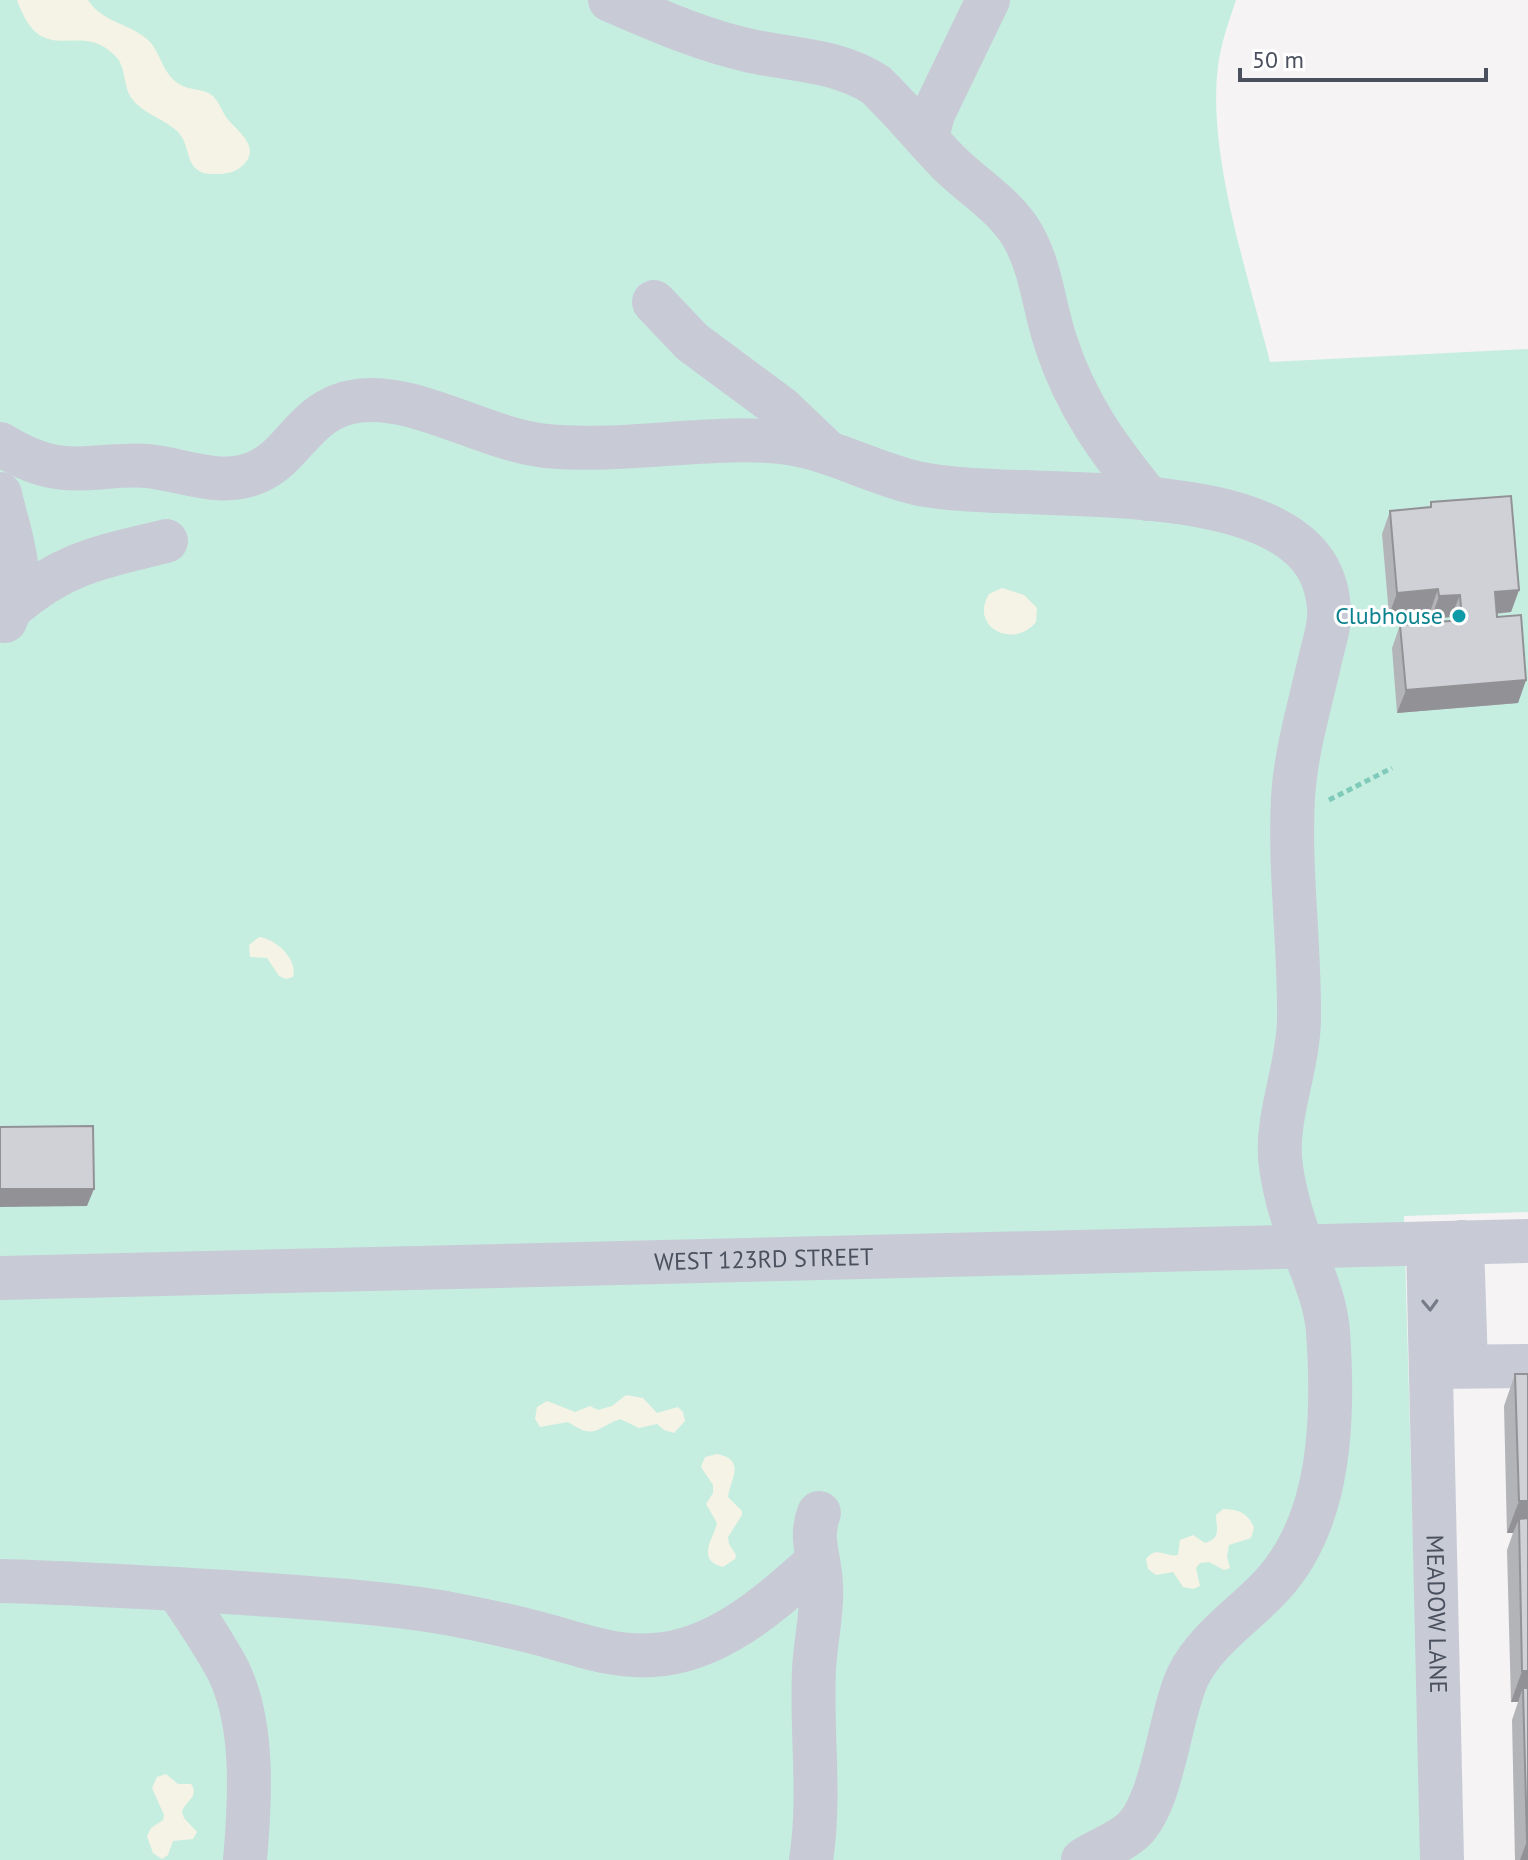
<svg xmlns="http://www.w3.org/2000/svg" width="1528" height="1860" font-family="'PT Sans',sans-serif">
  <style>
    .green { fill: #c6eee0 }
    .sand { fill: #f4f3e6 }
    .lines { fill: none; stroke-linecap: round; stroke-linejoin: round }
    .path { stroke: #80caba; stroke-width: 5; stroke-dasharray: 6 4; stroke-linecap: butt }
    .minor { stroke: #c8cbd6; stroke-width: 44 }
    .wall { fill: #b3b4b8 }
    .shaded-wall { fill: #929296 }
    .building { fill: #d0d1d6; stroke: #929296; stroke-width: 2 }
    .oneway { stroke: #777b89 }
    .culture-dot { fill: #0f9aa8; stroke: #fff; stroke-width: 3 }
    .labels { text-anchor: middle; stroke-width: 6; stroke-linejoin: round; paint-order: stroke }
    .culture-label { font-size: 24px; fill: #0d838f; stroke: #fff; text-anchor: end }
    .street-label { font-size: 24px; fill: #4b505f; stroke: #fff }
  </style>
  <rect width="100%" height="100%" fill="#f5f3f3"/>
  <path class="green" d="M0,0H1236C1229,21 1221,43 1218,66C1207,155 1248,274 1270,362L1528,349V1212L1404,1216L1422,1860H0Z"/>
  <g class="sand">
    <path d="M17,0H88C103,23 129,23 148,40C161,52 161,72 179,84C190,91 204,88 213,96C219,102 222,111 226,117C236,131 264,147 241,167C235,172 226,174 218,174C181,176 194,147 177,131C162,117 139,113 129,94C124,83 125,69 118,59C81,15 43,74 17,0Z"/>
    <path d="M1002,588L1024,595L1037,608L1036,622C1013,650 969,627 989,594Z"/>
    <path d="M259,937C276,939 298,959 293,977L286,979L279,976L267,958L250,957L249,945Z"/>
    <path d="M626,1395L643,1398L657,1413L678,1407L683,1412L685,1421L674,1433L664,1430L657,1424L639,1428L620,1419C593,1429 596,1440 568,1422L540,1427L535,1419L537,1407L547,1401L575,1412L590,1406L598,1410L612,1406Z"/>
    <path d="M717,1454C747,1460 730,1480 728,1497L742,1511V1515L728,1537L729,1544L736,1555L735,1559L723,1567C695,1560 714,1538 717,1523L706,1504L713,1493V1485L701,1467L705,1457Z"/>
    <path d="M1223,1509C1237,1509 1249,1513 1254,1528L1251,1538L1229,1545L1227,1557L1230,1568L1224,1570L1209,1562L1200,1563L1196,1568L1200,1586L1193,1589L1183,1587L1173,1572L1156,1575L1148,1569L1146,1559C1157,1545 1165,1558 1178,1555L1180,1540L1193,1535L1205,1543C1222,1538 1216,1528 1216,1515Z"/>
    <path d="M166,1774L178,1784H191C200,1797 185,1801 182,1812L184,1818L197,1832L193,1839L173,1841L168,1855L162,1859L153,1853L147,1836L151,1828L163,1820L164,1815L152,1788L157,1777Z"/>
  </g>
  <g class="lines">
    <path class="path" d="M1329,800L1392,768"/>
    <g class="minor">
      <path d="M610,0C657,20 701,40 751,51C793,60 839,60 876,85C901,109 923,136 947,161C972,187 1006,205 1024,238C1042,271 1044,308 1056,343C1076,405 1109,450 1149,499"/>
      <path d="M927,137L933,114L988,0"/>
      <path d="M654,302L692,342L781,408L825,450"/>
      <path d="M0,444C16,454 32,462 51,466C83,473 115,463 148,466C185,470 221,488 257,472C295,456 305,408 357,401C414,392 486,440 546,446C620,453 695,437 769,441C822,443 865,471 916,483C1013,505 1278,469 1322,577C1327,589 1330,606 1329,619C1328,632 1323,647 1320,660C1310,705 1296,750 1293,797C1289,871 1300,946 1299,1020C1298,1067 1277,1114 1280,1158C1283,1190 1293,1222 1305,1252C1315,1279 1326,1303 1328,1332C1334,1416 1332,1519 1273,1584C1246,1614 1206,1639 1188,1676C1169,1716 1163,1806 1131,1832C1117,1844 1098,1850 1083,1860"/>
      <path d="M0,494C10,540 29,575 5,621"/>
      <path d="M12,607C65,562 101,557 166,541"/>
      <path d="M1462,1242L1466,1366"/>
      <path id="s1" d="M1428,1244L1442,1860"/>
      <path id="s2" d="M0,1278L1528,1241"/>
      <path d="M1438,1367L1528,1366"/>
      <path d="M0,1581C81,1583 161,1588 242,1593C310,1598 379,1602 446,1613C478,1619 510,1626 541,1634C578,1644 614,1658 653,1655C718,1652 773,1601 818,1561"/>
      <path d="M177,1589C195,1616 214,1643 229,1672C255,1727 250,1802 245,1860"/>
      <path d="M811,1860C821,1796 811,1734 814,1670C815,1642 823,1613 821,1584C820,1558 809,1538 819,1513"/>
    </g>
  </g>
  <g class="wall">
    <path d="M1431,502L1519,590L1511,612L1497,614V617L1526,680L1518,703L1397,713L1392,648L1400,625L1452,621L1451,617L1431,619L1430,612L1389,615L1382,534L1390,511L1429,508Z"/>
    <path d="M1515,1374L1528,1860H1515L1512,1720L1518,1702H1511L1507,1550L1513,1533H1507L1504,1406Z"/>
  </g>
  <g class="shaded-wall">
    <path d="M1438,589L1430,612L1389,615L1397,593Z"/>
    <path d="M1519,590L1511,612L1487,614L1495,592Z"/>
    <path d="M1460,595L1451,617L1431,619L1439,596Z"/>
    <path d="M1526,680L1518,703L1397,713L1406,690Z"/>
    <path d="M0,1189H94L87,1206L0,1207Z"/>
    <path d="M1519,1501H1528V1532L1519,1519L1513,1533H1507Z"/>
    <path d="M1522,1671H1528V1702L1523,1688L1518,1702H1511Z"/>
    <path d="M1527,1841H1528V1860H1520Z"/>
  </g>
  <g class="building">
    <path d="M1511,496L1519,590L1495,592L1497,617L1521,615L1526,680L1406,690L1400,625L1462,620L1460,595L1439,596L1438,589L1397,593L1390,511L1431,507V502Z"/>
    <path d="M93,1126L94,1189H0V1127Z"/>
    <path d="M1515,1374H1528V1501H1519Z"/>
    <path d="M1528,1518V1671H1522L1519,1519Z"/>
    <path d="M1523,1688H1528V1841H1527Z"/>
  </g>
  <defs><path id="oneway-chevron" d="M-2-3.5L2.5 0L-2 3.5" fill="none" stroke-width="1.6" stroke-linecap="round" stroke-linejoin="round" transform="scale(2)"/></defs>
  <use class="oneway" href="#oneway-chevron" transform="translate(1430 1305) rotate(88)"/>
  <circle class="culture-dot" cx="1459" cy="616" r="8"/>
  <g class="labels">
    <g class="culture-label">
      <text x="1443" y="624">Clubhouse</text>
    </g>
    <g class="street-label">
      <text dy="8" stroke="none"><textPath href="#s2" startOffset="764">WEST 123RD STREET</textPath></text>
      <text dy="8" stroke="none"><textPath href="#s1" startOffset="370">MEADOW LANE</textPath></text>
    </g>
  </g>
  <path d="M1240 68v12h246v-12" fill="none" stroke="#4b505f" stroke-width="4"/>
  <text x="1252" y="68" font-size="24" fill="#4b505f" stroke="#ffffff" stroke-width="6" paint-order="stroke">50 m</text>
</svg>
